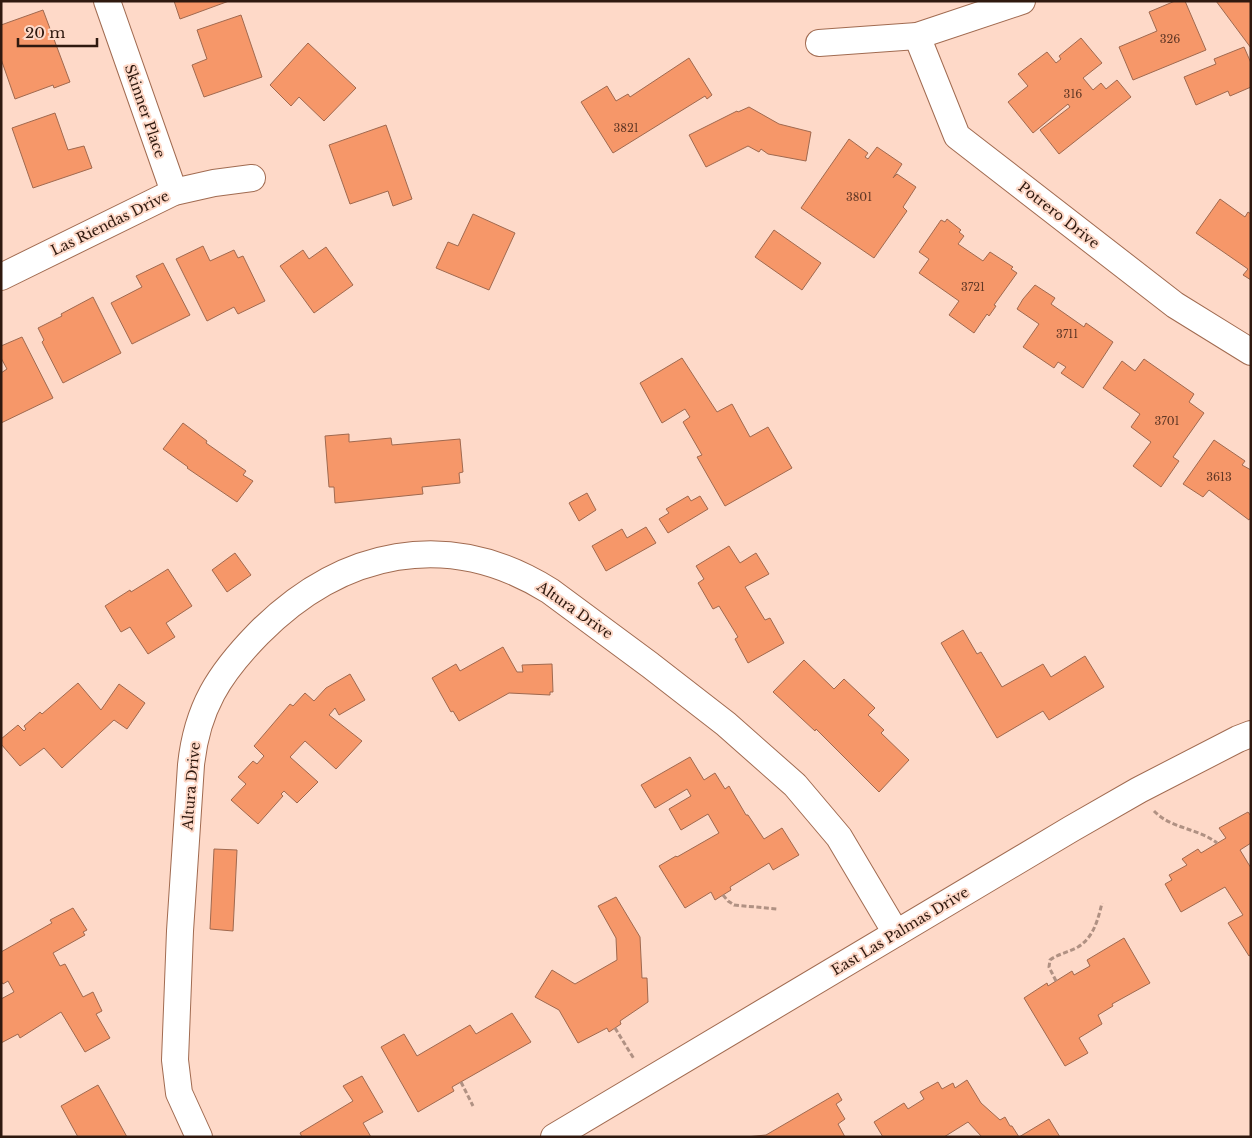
<svg xmlns="http://www.w3.org/2000/svg" width="1252" height="1138" font-family="'Libre Baskerville',serif">
  <style>
    .building { fill: #f69769; stroke: #a0694f }
    .lines { fill: none; stroke-linecap: round; stroke-linejoin: round }
    .minor-casing { stroke: #a16b51; stroke-width: 28 }
    .path { stroke: #b09183; stroke-width: 3; stroke-dasharray: 5 2.5; stroke-linecap: butt }
    .minor { stroke: #fff; stroke-width: 26 }
    .labels { text-anchor: middle; stroke-width: 4; stroke-linejoin: round; paint-order: stroke }
    .number-label { font-size: 11px; fill: #613826 }
    .street-label { font-size: 14px; fill: #2f190f; stroke: #fed9c8 }
  </style>
  <rect width="100%" height="100%" fill="#fed9c8"/>
  <g class="building">
    <path d="M174,1H229L180,19Z"/>
    <path d="M1175,1H1185L1206,50L1133,80L1119,47L1157,31L1149,12Z"/>
    <path d="M1216,1H1251V48Z"/>
    <path d="M43,10L70,82L54,88L53,85L15,99L1,59V25Z"/>
    <path d="M241,15L262,77L204,97L192,65L207,59L197,30Z"/>
    <path d="M1081,38L1102,63L1083,78L1093,90L1101,83L1106,89L1117,80L1131,97L1059,154L1040,130L1070,107L1068,104L1033,133L1008,102L1028,86L1018,74L1047,52L1056,63L1061,59L1059,56Z"/>
    <path d="M308,43L356,88L324,121L299,97L291,106L270,85Z"/>
    <path d="M1244,47L1251,63V87L1230,96L1228,91L1196,105L1184,77L1216,64L1214,59Z"/>
    <path d="M689,58L712,95L707,99L705,96L613,153L581,102L607,86L616,101L628,94L630,97Z"/>
    <path d="M749,107L779,124L811,132L806,161L768,154L761,149L759,152L748,146L706,167L689,135L737,111L738,112Z"/>
    <path d="M55,113L68,150L84,146L92,168L33,188L12,128Z"/>
    <path d="M386,125L412,199L393,206L388,191L350,204L329,145Z"/>
    <path d="M849,139L868,153L865,157L868,159L877,147L902,164L893,178L897,174L916,187L903,207L907,211L874,258L801,208Z"/>
    <path d="M1220,199L1245,217L1248,212L1251,214V280L1243,275L1248,269L1196,233Z"/>
    <path d="M473,214L515,233L489,290L436,268L448,242L458,246Z"/>
    <path d="M947,219L961,230L959,232L964,236L958,244L983,261L990,252L1013,267L1011,269L1017,273L994,305L996,306L989,316L987,314L974,333L949,315L959,301L919,273L929,259L919,252L941,220L945,222Z"/>
    <path d="M774,230L821,263L802,290L755,257Z"/>
    <path d="M203,246L210,261L234,250L238,258L243,256L265,301L238,314L234,307L207,321L176,259Z"/>
    <path d="M326,247L353,285L314,313L280,266L303,250L309,259Z"/>
    <path d="M163,263L190,315L132,344L111,303L142,287L136,276Z"/>
    <path d="M1035,285L1055,298L1051,304L1084,327L1086,323L1113,342L1083,388L1061,373L1066,367L1058,362L1054,368L1023,347L1039,324L1017,309L1023,299Z"/>
    <path d="M93,297L121,353L63,383L42,342L44,340L38,328L62,316L61,314Z"/>
    <path d="M22,337L53,398L1,423V373L7,369L1,358V346Z"/>
    <path d="M682,358L717,412L732,404L750,437L768,427L792,468L725,506L697,457L702,455L683,422L690,417L685,409L662,423L640,383Z"/>
    <path d="M1144,359L1194,394L1189,402L1204,413L1173,457L1179,461L1161,487L1133,466L1151,442L1131,427L1140,414L1103,388L1122,361L1135,371Z"/>
    <path d="M183,423L207,441L206,443L246,471L243,475L253,481L237,502L187,468L188,467L163,449Z"/>
    <path d="M349,434V442L391,438L392,445L460,439L463,472L459,473L460,483L422,487L423,494L335,503L334,487H329L325,436Z"/>
    <path d="M1214,440L1245,461L1242,465L1251,470V517L1249,520L1209,490L1203,497L1183,484Z"/>
    <path d="M587,493L596,510L579,521L569,503Z"/>
    <path d="M688,496L691,501L700,496L708,509L668,533L659,519L669,513L666,509Z"/>
    <path d="M646,527L656,543L606,571L592,546L622,529L627,538Z"/>
    <path d="M729,546L740,563L756,553L769,574L745,587L765,620L770,618L784,643L748,663L735,639L738,637L719,606L713,609L698,583L704,579L696,566Z"/>
    <path d="M235,553L251,575L227,592L212,570Z"/>
    <path d="M168,569L192,606L166,623L175,637L148,654L130,627L121,632L105,606L130,590L131,592Z"/>
    <path d="M963,630L977,654L981,652L1002,687L1043,664L1051,677L1085,656L1104,687L1049,720L1043,711L997,738L941,643Z"/>
    <path d="M503,647L517,672H523L522,665L552,664L553,692H550V695L509,693L459,721L453,711L451,712L432,678L456,664L460,671Z"/>
    <path d="M804,660L834,689L844,679L875,708L868,715L884,730L881,733L909,760L879,792L816,729L815,731L773,692Z"/>
    <path d="M350,674L365,700L339,715L335,708L329,715L362,741L336,769L305,741L290,757L318,782L297,803L284,791L281,794L283,796L258,824L231,800L246,784L238,777L253,761L257,764L264,756L254,746L290,704L293,706L305,693L314,701L326,688Z"/>
    <path d="M78,683L101,710L119,684L145,703L127,729L114,720L62,768L44,748L20,766L1,744V739L18,725L24,731L26,729L24,726L40,712L42,714Z"/>
    <path d="M690,757L704,780L715,773L725,789L729,786L746,815H748L764,839L782,828L799,855L773,870L769,863L730,887L731,890L715,900L711,892L685,908L659,866L676,856L677,857L719,833L708,814L681,830L669,809L691,796L687,789L655,808L641,785Z"/>
    <path d="M1248,812L1251,816V843L1240,850L1251,868V955L1249,956L1228,923L1243,915L1225,887L1181,912L1165,884L1172,880L1169,875L1187,865L1182,859L1198,849L1201,853L1226,838L1219,828Z"/>
    <path d="M214,849L237,850L233,931L210,929Z"/>
    <path d="M616,897L640,937L642,978H647L648,1002L620,1021L621,1024L609,1032L607,1028L578,1043L559,1010L535,997L552,970L575,984L617,960L616,938L598,906Z"/>
    <path d="M73,908L87,930L83,932L85,935L53,953L60,966L65,964L83,997L93,992L102,1011L96,1014L110,1038L85,1052L61,1012L20,1038L18,1034L1,1043V999L14,992L8,981L3,984L1,981V952L52,923L50,920Z"/>
    <path d="M1124,938L1150,983L1112,1004L1113,1006L1098,1015L1102,1024L1079,1038L1088,1053L1065,1066L1024,998L1047,983L1048,986L1072,971L1074,975L1090,966L1087,960Z"/>
    <path d="M512,1013L531,1042L452,1087L454,1091L418,1112L381,1047L404,1034L417,1056L470,1025L476,1034Z"/>
    <path d="M362,1076L383,1112L363,1123L371,1137H302L300,1133L353,1101L343,1086Z"/>
    <path d="M967,1080L981,1103L1000,1120L1005,1117L1010,1126H1012L1019,1137L1049,1119L1060,1137H982L968,1122L944,1137H883L874,1122L904,1103L908,1109L924,1099L920,1092L938,1082L942,1089L953,1083L955,1088Z"/>
    <path d="M98,1085L106,1099L127,1137H78L61,1106Z"/>
    <path d="M838,1093L842,1100L836,1104L845,1119L838,1124L845,1137H746L766,1135Z"/>
  </g>
  <g class="lines">
    <defs>
      <g id="minor">
        <path d="M107,1L174,192"/>
        <path d="M917,36L957,136L1175,305L1251,352"/>
        <path d="M819,43L917,36L1022,1"/>
        <path d="M1,277L174,192L214,183L252,178"/>
        <path d="M199,1137L179,1093L175,1060L180,931L191,765C197,708 219,674 258,634C341,550 448,527 550,591L650,665L726,724L795,785L839,837L896,933"/>
        <path d="M554,1137L1071,829L1139,790L1238,739L1251,734"/>
      </g>
    </defs>
    <use href="#minor" class="minor-casing"/>
    <g class="path">
      <path d="M1154,811C1171,829 1198,828 1217,843"/>
      <path d="M723,895L728,901L734,905L777,909"/>
      <path d="M1056,981L1049,967L1050,960C1058,954 1069,952 1078,947C1094,937 1098,919 1102,903"/>
      <path d="M615,1028L634,1059"/>
      <path d="M461,1082L473,1106"/>
    </g>
    <use href="#minor" class="minor"/>
  </g>
  <g class="labels">
    <g class="number-label">
      <text x="1170" y="43">326</text>
      <text x="1073" y="98">316</text>
      <text x="626" y="132">3821</text>
      <text x="859" y="201">3801</text>
      <text x="973" y="291">3721</text>
      <text x="1067" y="338">3711</text>
      <text x="1167" y="425">3701</text>
      <text x="1219" y="481">3613</text>
    </g>
    <g class="street-label">
      <text transform="translate(145 111) rotate(71)" y="5">Skinner Place</text>
      <text transform="translate(1059 215) rotate(38)" y="5">Potrero Drive</text>
      <text transform="translate(110 223) rotate(-26)" y="5">Las Riendas Drive</text>
      <text transform="translate(575 610) rotate(35)" y="5">Altura Drive</text>
      <text transform="translate(191 786) rotate(-85)" y="5">Altura Drive</text>
      <text transform="translate(900 931) rotate(-31)" y="5">East Las Palmas Drive</text>
    </g>
  </g>
  <rect width="1252" height="1138" fill="none" stroke="#2f190f" stroke-width="5"/>
  <path d="M18 38v8h79v-8" fill="none" stroke="#2f190f" stroke-width="2.5"/>
  <text x="25" y="38" font-size="15" fill="#2f190f" stroke="#fed9c8" stroke-width="4" paint-order="stroke">20 m</text>
</svg>
